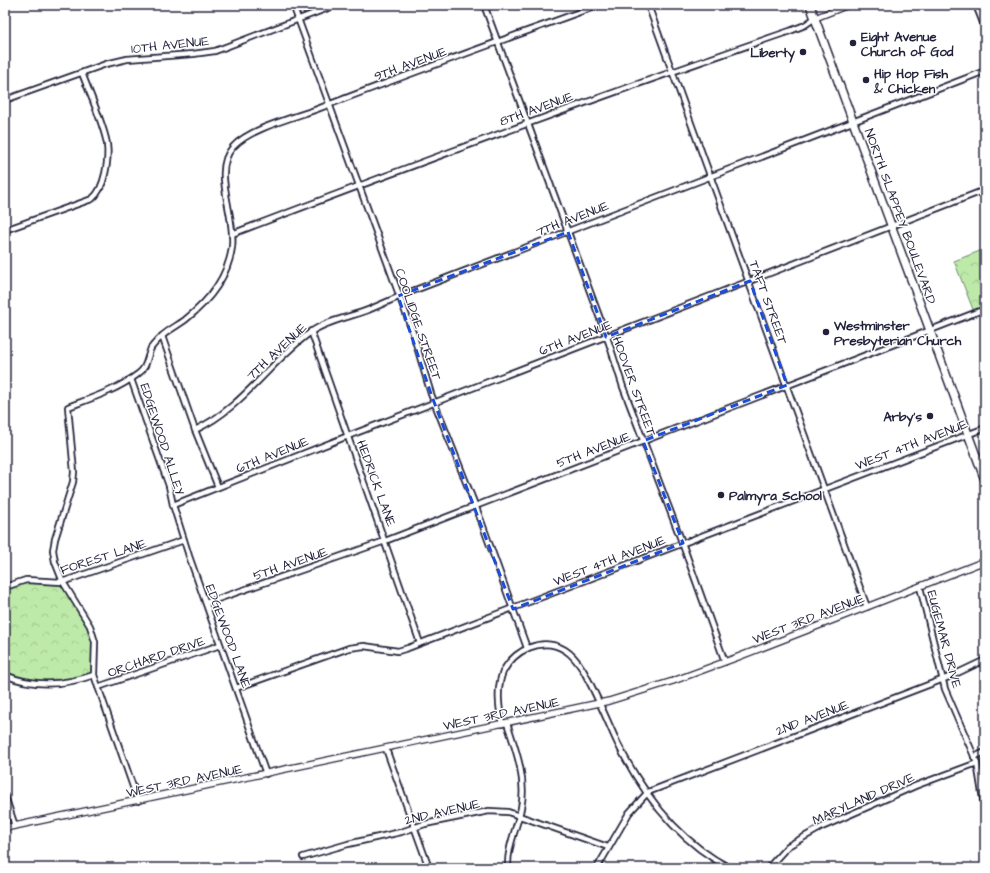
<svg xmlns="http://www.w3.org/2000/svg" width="990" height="873" font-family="'Architects Daughter',sans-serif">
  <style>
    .park { fill: url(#park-crowns); stroke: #708672 }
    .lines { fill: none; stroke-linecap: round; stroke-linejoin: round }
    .minor-casing { stroke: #22223b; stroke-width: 8 }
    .tertiary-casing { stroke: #22223b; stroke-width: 8 }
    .primary-casing { stroke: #22223b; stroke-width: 10 }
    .minor { stroke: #fff; stroke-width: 4.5 }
    .tertiary { stroke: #fff; stroke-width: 5.5 }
    .primary { stroke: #fff; stroke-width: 7 }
    .marked { fill: none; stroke: #1d4ed8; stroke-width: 3; stroke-dasharray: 8 5; stroke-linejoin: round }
    .poi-dot { fill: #22223b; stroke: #fff; stroke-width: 1.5 }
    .labels { text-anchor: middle; stroke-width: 3; stroke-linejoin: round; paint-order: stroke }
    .poi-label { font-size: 13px; font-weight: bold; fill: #22223b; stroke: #fff; text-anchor: start }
    .street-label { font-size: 13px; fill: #22223b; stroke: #fff }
  </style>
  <defs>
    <pattern id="park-crowns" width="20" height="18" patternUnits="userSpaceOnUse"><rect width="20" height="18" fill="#bdeaa8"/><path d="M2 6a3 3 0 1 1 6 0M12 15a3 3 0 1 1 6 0" fill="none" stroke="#a2c892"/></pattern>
  </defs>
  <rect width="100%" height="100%" fill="#fff"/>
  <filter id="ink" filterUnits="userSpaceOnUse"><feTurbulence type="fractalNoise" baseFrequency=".025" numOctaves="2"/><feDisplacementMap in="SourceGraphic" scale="8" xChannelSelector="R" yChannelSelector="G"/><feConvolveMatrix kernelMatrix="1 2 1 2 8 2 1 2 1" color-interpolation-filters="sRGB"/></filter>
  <g filter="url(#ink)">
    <g class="park">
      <path d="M985,249V308L974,312L954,261Z"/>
      <path d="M18,581L62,582L93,634L94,675L81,679L38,683L5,675V587Z"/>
    </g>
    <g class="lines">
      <defs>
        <g id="minor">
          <path d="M293,5L413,333L431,394L479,515L527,648"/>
          <path d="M484,5L609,343L623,387L680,537L725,662"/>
          <path d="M648,5L867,607"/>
          <path d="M976,5L985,28"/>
          <path d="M5,100L106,64L127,59L193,54L215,51L336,5"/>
          <path d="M5,230L92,199C105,189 109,159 107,144C104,125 89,92 82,73"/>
          <path d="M232,234C417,163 603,95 790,31L805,25L815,18"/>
          <path d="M311,331L420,643"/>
          <path d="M162,336L195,430L218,487"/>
          <path d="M131,379L169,486L173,505L189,556L266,774"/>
          <path d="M195,430C243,408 269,362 311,332C326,321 350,317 368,310C382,304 396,298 410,292L985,71"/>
          <path d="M173,505L348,436L985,190"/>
          <path d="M5,587L26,580L62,582L184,540"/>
          <path d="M920,587L945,689L977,763L985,811"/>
          <path d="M206,603L385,541L985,309"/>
          <path d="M5,675C35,688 65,685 94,675"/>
          <path d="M98,687L220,645"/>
          <path d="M236,688L349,648L364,646L398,651L408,648L985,428"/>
          <path d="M507,723C516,750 527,780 521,808C517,828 507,847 508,868"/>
          <path d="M502,724C499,708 496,688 503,672C514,650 542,636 565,650C573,655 578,662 583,670C596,693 606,718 617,742C642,793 679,842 730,868"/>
          <path d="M386,749L429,868"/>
          <path d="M974,757L985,752"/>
          <path d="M5,796L15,826"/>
          <path d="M138,801L94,675L95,642L90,626L63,582L55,562L53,550L55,539L73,482L74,472L68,407C92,398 117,390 138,374C147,368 147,357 151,348C154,344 158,340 161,337C168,330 177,326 185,320C209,301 228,278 232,247C236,214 211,171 233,147C250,128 296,117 320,108C413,72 506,39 599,5"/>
          <path d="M303,857L348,844L401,832L425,824L489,811L508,812L608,847"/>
          <path d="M597,868L629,813L648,792L949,677L985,660"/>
          <path d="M768,868L788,846L822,827L915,786L977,763"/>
        </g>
        <g id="tertiary">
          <path d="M815,18L848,5"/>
          <path d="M5,828L609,701L673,681L738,657L985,561"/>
        </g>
        <path id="primary" d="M810,5L985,480"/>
      </defs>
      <use href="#minor" class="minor-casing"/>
      <use href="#tertiary" class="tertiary-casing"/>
      <use href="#primary" class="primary-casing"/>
      <use href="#minor" class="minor"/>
      <use href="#tertiary" class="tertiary"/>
      <use href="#primary" class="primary"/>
    </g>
  </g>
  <path class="marked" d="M568,232L606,337L750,281L787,385L643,441L683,543L513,609L431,394L398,296Z"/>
  <g class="poi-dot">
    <circle cx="853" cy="43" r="4"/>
    <circle cx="803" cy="52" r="4"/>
    <circle cx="866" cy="80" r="4"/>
    <circle cx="826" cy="332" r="4"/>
    <circle cx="930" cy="416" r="4"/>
    <circle cx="721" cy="495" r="4"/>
  </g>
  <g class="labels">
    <g class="poi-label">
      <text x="861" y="41">Eight Avenue<tspan x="861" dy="15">Church of God</tspan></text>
      <text x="795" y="57" text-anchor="end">Liberty</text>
      <text x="874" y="78">Hip Hop Fish<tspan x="874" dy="15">&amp; Chicken</tspan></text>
      <text x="834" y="330">Westminster<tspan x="834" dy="15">Presbyterian Church</tspan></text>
      <text x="922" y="421" text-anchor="end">Arby's</text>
      <text x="729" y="500">Palmyra School</text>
    </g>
    <g class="street-label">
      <text transform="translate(170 44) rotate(-6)" y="5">10TH AVENUE</text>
      <text transform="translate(410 63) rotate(-20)" y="5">9TH AVENUE</text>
      <text transform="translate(536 108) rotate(-20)" y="5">8TH AVENUE</text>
      <text transform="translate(901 216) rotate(70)" y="5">NORTH SLAPPEY BOULEVARD</text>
      <text transform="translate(572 218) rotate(-21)" y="5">7TH AVENUE</text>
      <text transform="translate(769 302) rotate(70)" y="5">TAFT STREET</text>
      <text transform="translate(419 324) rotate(71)" y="5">COOLIDGE STREET</text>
      <text transform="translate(575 337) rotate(-21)" y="5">6TH AVENUE</text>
      <text transform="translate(276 351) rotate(-43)" y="5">7TH AVENUE</text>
      <text transform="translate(635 386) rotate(70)" y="5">HOOVER STREET</text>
      <text transform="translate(163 439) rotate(72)" y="5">EDGEWOOD ALLEY</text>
      <text transform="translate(911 444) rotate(-21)" y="5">WEST 4TH AVENUE</text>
      <text transform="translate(593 449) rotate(-21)" y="5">5TH AVENUE</text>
      <text transform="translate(272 454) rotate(-22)" y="5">6TH AVENUE</text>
      <text transform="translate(377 483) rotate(70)" y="5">HEDRICK LANE</text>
      <text transform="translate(103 556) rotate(-18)" y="5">FOREST LANE</text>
      <text transform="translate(609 560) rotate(-21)" y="5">WEST 4TH AVENUE</text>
      <text transform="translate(290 563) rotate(-19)" y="5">5TH AVENUE</text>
      <text transform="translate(808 618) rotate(-21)" y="5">WEST 3RD AVENUE</text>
      <text transform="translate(229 636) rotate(70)" y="5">EDGEWOOD LANE</text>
      <text transform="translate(945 639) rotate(75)" y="5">EUGEMAR DRIVE</text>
      <text transform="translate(156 656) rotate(-19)" y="5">ORCHARD DRIVE</text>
      <text transform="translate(501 713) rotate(-12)" y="5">WEST 3RD AVENUE</text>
      <text transform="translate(812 717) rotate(-21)" y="5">2ND AVENUE</text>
      <text transform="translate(184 780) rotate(-12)" y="5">WEST 3RD AVENUE</text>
      <text transform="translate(863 798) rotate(-24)" y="5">MARYLAND DRIVE</text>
      <text transform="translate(442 811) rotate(-13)" y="5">2ND AVENUE</text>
    </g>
  </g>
  <rect width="990" height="873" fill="none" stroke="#fff" stroke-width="20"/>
  <rect x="10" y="10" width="970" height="853" fill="none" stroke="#22223b" stroke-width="1.5" filter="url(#ink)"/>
</svg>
